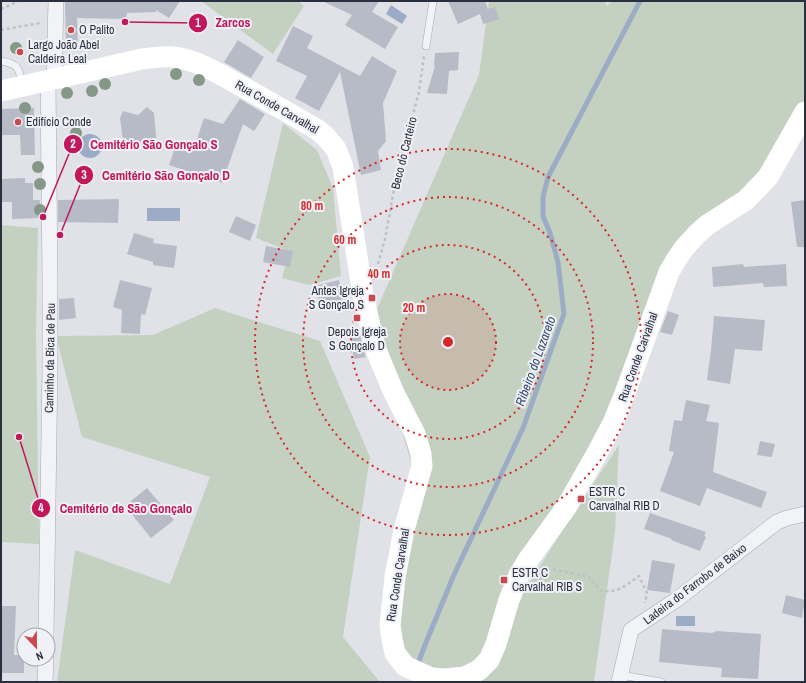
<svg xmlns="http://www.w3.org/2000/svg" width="806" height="683" font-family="'Archivo Narrow',sans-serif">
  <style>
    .green { fill: #c4d1c1 }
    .water { fill: #9cacc6 }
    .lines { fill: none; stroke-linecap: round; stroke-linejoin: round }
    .stream { stroke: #9cacc6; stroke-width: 5 }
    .building { fill: #b7bbc5 }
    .lane-casing { stroke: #a5a9b2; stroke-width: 8 }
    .street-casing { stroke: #a5a9b2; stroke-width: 16 }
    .path { stroke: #bec0c6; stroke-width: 2.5; stroke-dasharray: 3 3; stroke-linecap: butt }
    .lane { stroke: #f2f3f6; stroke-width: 7 }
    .street { stroke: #f2f3f6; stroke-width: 15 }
    .secondary { stroke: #fff; stroke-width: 21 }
    .tree { fill: #859787 }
    .ring { fill: none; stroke: #d62828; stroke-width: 2; stroke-dasharray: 2 4 }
    .poi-dot { fill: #c84a50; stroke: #eff1f6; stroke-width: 1.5 }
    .labels { text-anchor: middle; stroke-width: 4; stroke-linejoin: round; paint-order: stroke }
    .poi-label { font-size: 12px; fill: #292f3e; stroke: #eff1f6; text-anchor: start }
    .street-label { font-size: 12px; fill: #292f3e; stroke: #eff1f6 }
    .water-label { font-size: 13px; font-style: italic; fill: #354a70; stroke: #eff1f6 }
    .centre { fill: #d62828; stroke: #eff1f6; stroke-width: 2 }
    .ring-label { font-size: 12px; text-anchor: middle; font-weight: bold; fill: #d62828; stroke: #eff1f6; stroke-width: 4; stroke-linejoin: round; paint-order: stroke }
    .leader { fill: none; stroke: #c2185b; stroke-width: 1.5 }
    .callout-dot { fill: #c2185b; stroke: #eff1f6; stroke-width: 1.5 }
    .mark-label { font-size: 12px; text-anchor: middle; font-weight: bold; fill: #fff }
    .callout-label { font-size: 13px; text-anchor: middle; font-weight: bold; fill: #c2185b; stroke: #eff1f6; stroke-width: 4; stroke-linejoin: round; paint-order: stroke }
  </style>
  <rect width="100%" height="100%" fill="#e0e2e8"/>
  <g class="green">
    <path d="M201,1H298L304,6L273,54Z"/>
    <path d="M489,1H605L607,6L612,1H805V112L768,177L697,234L624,396L550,530L496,644L458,677L395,653L417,482L370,325L479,75Z"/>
    <path d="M283,123L317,150L333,188L341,276L309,285L282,278L289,251L256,238Z"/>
    <path d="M1,225L38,228L36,332L39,544L1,542Z"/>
    <path d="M215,308L320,341L370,457L343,637L380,682H57L75,550L170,584L210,477L82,437L56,336L153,335Z"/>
    <path d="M619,445L615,532L594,682H480L516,604L567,523Z"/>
  </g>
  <g class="water">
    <path d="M391,5L407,16L402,24L386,14Z"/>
    <circle cx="90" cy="146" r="12"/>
    <rect x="147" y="208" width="33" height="13"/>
    <rect x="676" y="616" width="19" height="10"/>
  </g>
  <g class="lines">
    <path class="stream" d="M417,666L427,640L453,577L523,428L564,314L558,262L550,233L543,216V197L548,177L640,1"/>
  </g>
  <g class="building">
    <path d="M65,1H180L169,18L156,10V12L127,13L126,19L77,18L78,46H66Z"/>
    <path d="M322,1H379L372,12L398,27L385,49L345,25L352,15Z"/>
    <path d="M448,1H485L488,9L495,7L499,19L483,24L480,14L458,24Z"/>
    <path d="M293,26L313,36L307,48L360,76L372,56L397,71L383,103L386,141L378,151L381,170L361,175L340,72L319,111L295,98L307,76L276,61Z"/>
    <path d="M238,40L264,57L251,78L224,62Z"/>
    <path d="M459,52L458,70L449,71L447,94L427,93L435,66L434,65L435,53Z"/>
    <path d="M240,99L265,114L254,131L243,124L222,183L169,165L177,142L194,148L204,118L223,124Z"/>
    <path d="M147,107L154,113L157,146L124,148L120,118L123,111L138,115Z"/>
    <path d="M34,108L35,155H21L20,135H1V109Z"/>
    <path d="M25,178V183H33V200H40V218L12,219V202H1V179Z"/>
    <path d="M119,199L118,223L58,222V200Z"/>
    <path d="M805,200V247H797L791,202Z"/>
    <path d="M236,216L256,225L250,241L229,232Z"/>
    <path d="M134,233L154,239L153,243L177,246L174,268L153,265V262L127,254Z"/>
    <path d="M266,246L293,251L290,267L263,262Z"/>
    <path d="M743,264L744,267L786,264L787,286L764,287L763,283L713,287L712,267Z"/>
    <path d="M120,280L152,288L145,315L141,314L140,334L121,333L122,310L113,307Z"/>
    <path d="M339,280L343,299L320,305L315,286Z"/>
    <path d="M74,298L76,318L59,320V299Z"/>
    <path d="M668,311L679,315L672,335L660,332Z"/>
    <path d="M714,316L765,320L762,351L735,349L730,384L707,380L711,350Z"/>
    <path d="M360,334L363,350L366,357L354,359L350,336Z"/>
    <path d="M686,400L710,405L706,421L719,423L713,472L767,492L761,508L707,488L700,506L660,491L674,452L669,451L674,420L682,421Z"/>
    <path d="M760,441L775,444L772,457L757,455Z"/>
    <path d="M147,488L174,520L151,538L125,506Z"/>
    <path d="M650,513L706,532L704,536L706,537L700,551L671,540L672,539L644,529Z"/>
    <path d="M652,560L675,564L670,593L647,590Z"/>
    <path d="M786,595L805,600L802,618L782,613Z"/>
    <path d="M1,606H16L14,655H24V673H1Z"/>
    <path d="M662,629L711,633L715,632L716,631L761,634L758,679L721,677L722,668L659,662Z"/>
  </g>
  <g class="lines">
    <defs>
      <g id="lane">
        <path d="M426,46L433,1"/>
        <path d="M1,61C18,64 19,67 22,84"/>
        <path d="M621,675L661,682"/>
      </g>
      <g id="street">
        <path d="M54,79L56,1"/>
        <path d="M46,635L50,366V281L48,80"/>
        <path d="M45,682L46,659"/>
        <path d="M619,682L631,630L676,600L777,522L787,518L805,514"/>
      </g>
    </defs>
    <use href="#lane" class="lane-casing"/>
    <use href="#street" class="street-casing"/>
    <g class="path">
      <path d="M1,9L19,1"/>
      <path d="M1,30L40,23"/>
      <path d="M378,264L385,239L397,173L419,92L424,56"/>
      <path d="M539,579L550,569L588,576L596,585L599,590C616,595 626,585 639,576L647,593L645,603"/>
    </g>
    <use href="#lane" class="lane"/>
    <use href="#street" class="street"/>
    <path class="secondary" d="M1,91L142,59C152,58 163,56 173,57C199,60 221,75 243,87C268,101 293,115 318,130L326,137L336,149L343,167L363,295L375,347L381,362L394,393L415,434L421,454L422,466L404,530L395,577L390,626L392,639L395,653L405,666L431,678L445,679L465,677L479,670L489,660L496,644L509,600L519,575L528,560L567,506L596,455L613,423L624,396L669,272L676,260L685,247L697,234L707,225L746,200L768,177L805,112"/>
  </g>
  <g class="tree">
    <circle cx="16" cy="48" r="6"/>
    <circle cx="176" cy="74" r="6"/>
    <circle cx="199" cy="80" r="6"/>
    <circle cx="105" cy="84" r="6"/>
    <circle cx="92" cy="91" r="6"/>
    <circle cx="67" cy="93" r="6"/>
    <circle cx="25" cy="108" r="6"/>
    <circle cx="40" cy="121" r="6"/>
    <circle cx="76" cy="133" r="6"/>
    <circle cx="38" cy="167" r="6"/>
    <circle cx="40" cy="184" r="6"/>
    <circle cx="40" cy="210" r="6"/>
  </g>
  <circle cx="448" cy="342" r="48" fill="#d62828" fill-opacity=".12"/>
  <g class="ring">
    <circle cx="448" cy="342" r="48"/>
    <circle cx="448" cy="342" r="97"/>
    <circle cx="448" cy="342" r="145"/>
    <circle cx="448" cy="342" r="193"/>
  </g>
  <g class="poi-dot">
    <circle cx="71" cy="30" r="4"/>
    <circle cx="20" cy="52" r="4"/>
    <circle cx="18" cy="122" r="4"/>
    <rect x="368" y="294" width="8" height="8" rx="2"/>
    <rect x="353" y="314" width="8" height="8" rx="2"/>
    <rect x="577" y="495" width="8" height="8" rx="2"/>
    <rect x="500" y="576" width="8" height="8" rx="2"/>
  </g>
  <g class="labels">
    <g class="poi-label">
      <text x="79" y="34">O Palito</text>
      <text x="28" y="49">Largo João Abel<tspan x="28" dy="14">Caldeira Leal</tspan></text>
      <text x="26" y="126">Edifício Conde</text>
      <text x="364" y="295" text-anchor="end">Antes Igreja<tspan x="364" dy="14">S Gonçalo S</tspan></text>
      <text x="357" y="336" text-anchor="middle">Depois Igreja<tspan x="357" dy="14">S Gonçalo D</tspan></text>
      <text x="589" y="496">ESTR C<tspan x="589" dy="14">Carvalhal RIB D</tspan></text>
      <text x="512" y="577">ESTR C<tspan x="512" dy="14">Carvalhal RIB S</tspan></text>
    </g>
    <g class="street-label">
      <text transform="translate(277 107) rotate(30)" y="4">Rua Conde Carvalhal</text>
      <text transform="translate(404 153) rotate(-76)" y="4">Beco do Carteiro</text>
      <text transform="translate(638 357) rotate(-70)" y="4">Rua Conde Carvalhal</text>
      <text transform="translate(50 358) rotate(-89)" y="4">Caminho da Bica de Pau</text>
      <text transform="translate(398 575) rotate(-81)" y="4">Rua Conde Carvalhal</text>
      <text transform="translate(695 584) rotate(-37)" y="4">Ladeira do Farrobo de Baixo</text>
    </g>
    <g class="water-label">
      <text transform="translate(535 361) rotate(-70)" y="5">Ribeiro do Lazareto</text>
    </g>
  </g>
  <circle cx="448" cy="342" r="6" class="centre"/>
  <g class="ring-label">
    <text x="312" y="210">80 m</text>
    <text x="345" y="244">60 m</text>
    <text x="379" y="278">40 m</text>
    <text x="414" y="312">20 m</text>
  </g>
  <path class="leader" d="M125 22L198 23M43 217L73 144M60 235L84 175M19 437L41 508"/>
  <g class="callout-dot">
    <circle cx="125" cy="22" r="4"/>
    <circle cx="43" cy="217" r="4"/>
    <circle cx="60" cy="235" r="4"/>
    <circle cx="19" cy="437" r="4"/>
    <circle cx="198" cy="23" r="10"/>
    <circle cx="73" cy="144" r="10"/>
    <circle cx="84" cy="175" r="10"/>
    <circle cx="41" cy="508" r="10"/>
  </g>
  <g class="mark-label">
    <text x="198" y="27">1</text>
    <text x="73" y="148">2</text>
    <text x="84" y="179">3</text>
    <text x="41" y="512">4</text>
  </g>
  <g class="callout-label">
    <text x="233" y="27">Zarcos</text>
    <text x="154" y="149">Cemitério São Gonçalo S</text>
    <text x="166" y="180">Cemitério São Gonçalo D</text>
    <text x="126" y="513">Cemitério de São Gonçalo</text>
  </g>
  <rect width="806" height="683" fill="none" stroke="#292f3e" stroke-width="4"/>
  <g transform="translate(36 647) rotate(158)"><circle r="19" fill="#eff1f6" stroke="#a0a3ac"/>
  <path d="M0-3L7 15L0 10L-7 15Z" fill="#c84a50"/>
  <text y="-6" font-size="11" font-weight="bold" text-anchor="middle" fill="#292f3e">N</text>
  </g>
</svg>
